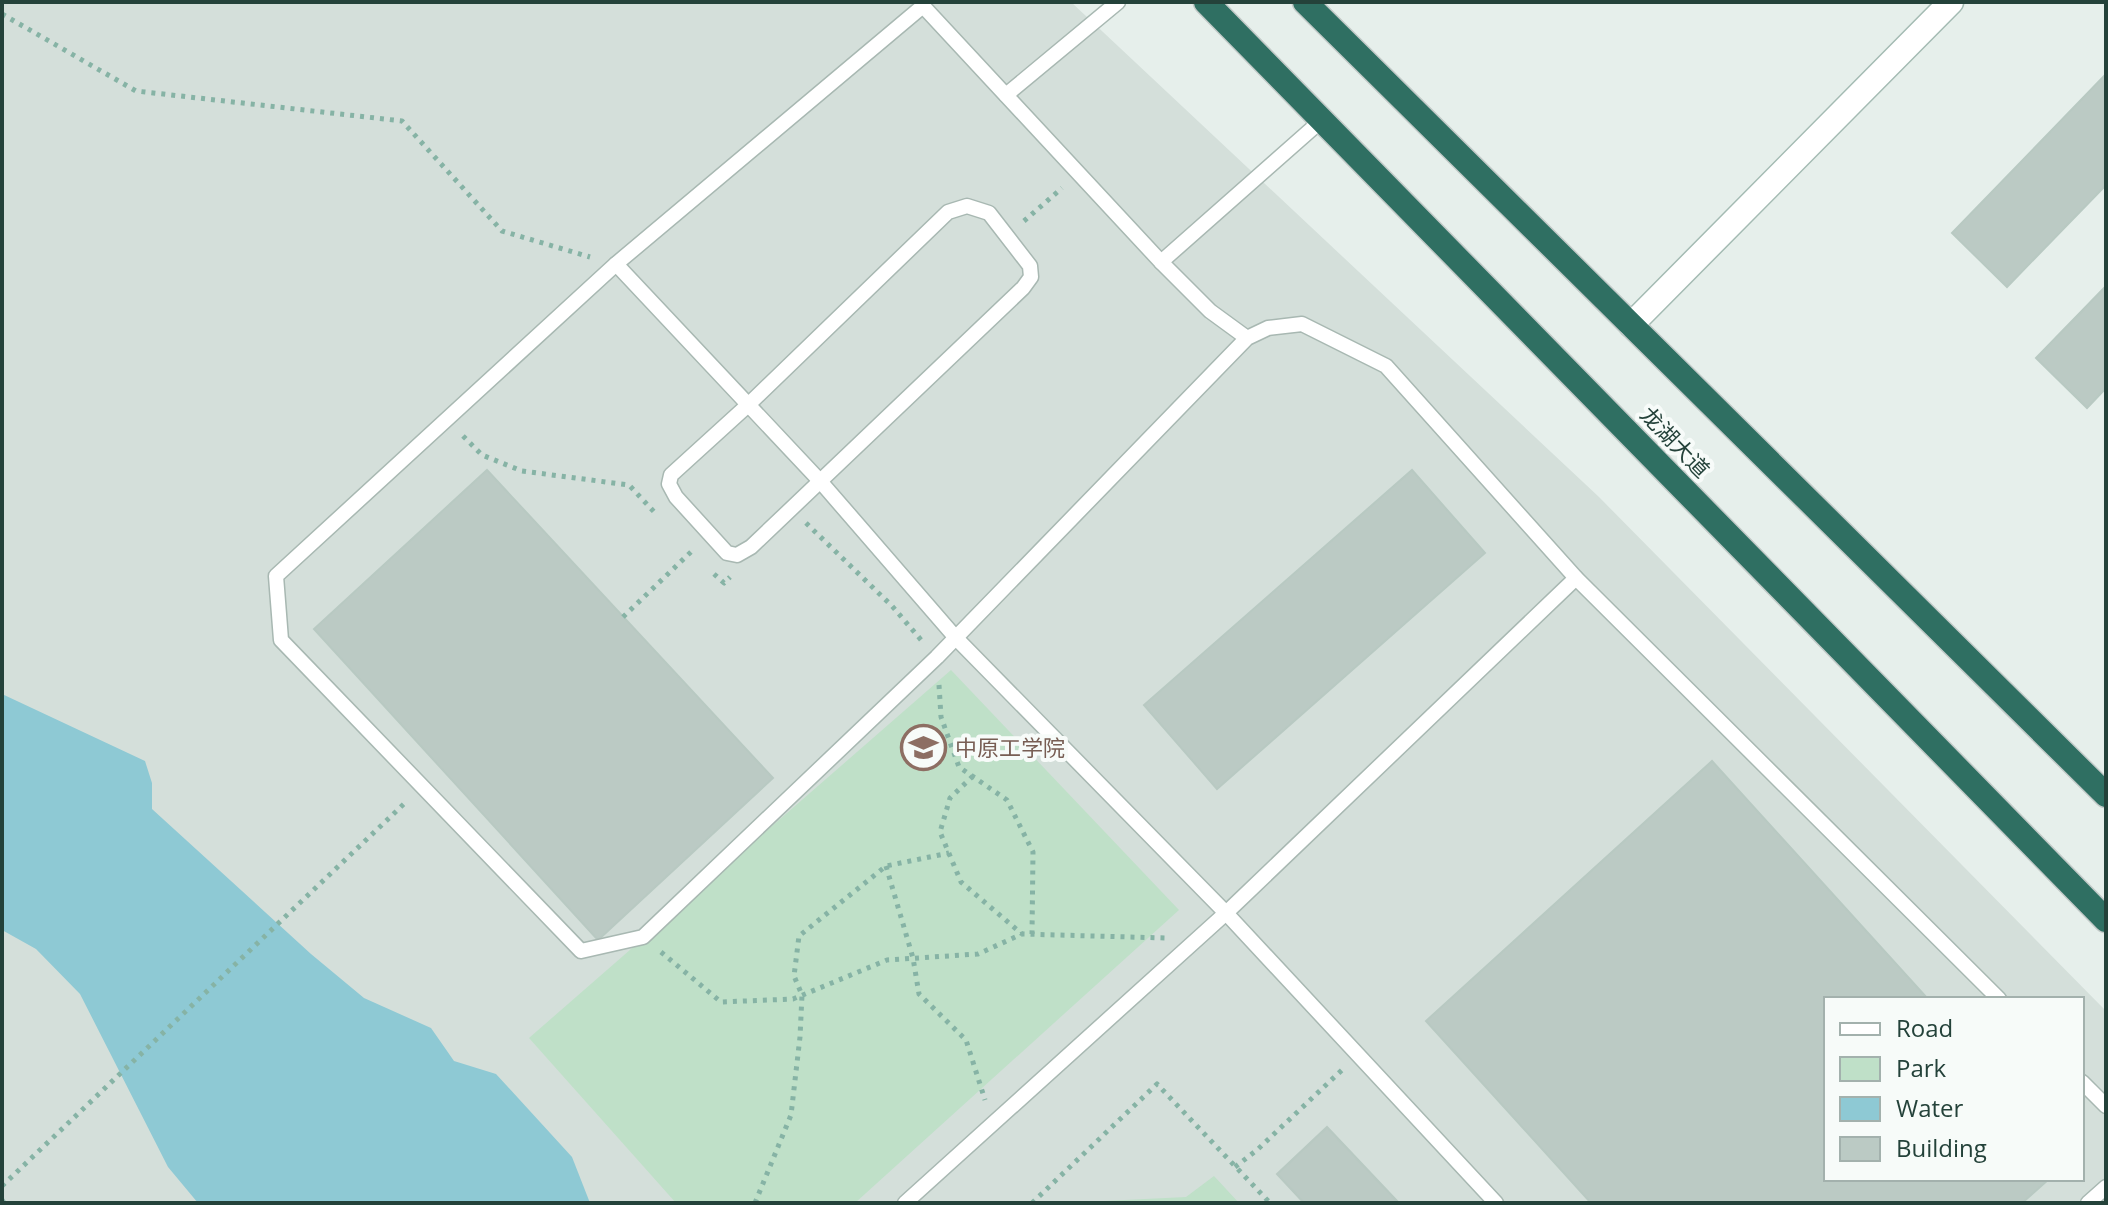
<svg xmlns="http://www.w3.org/2000/svg" width="2108" height="1205" font-family="'Open Sans','Noto Sans SC',sans-serif">
  <style>
    .built { fill: #d4dfda; fill-rule: evenodd }
    .green { fill: #bfe0c8 }
    .water { fill: #8ec9d4 }
    .building { fill: #bbcac4; stroke: #b8c9c2; stroke-width: 2 }
    .lines { fill: none; stroke-linecap: round; stroke-linejoin: round }
    .lane-casing { stroke: #a8b8b2; stroke-width: 17 }
    .secondary-casing { stroke: #a4bbb3; stroke-width: 27 }
    .highway-casing { stroke: #c2cac8; stroke-width: 27 }
    .path { stroke: #86b3a5; stroke-width: 5; stroke-dasharray: 4 6; stroke-linecap: butt }
    .lane { stroke: #fff; stroke-width: 14 }
    .secondary { stroke: #fff; stroke-width: 24 }
    .highway { stroke: #2f6f62; stroke-width: 24 }
    .labels { text-anchor: middle; stroke-width: 8; stroke-linejoin: round; paint-order: stroke }
    .street-label { font-size: 22px; fill: #24423a; stroke: #f7fbf9 }
    .education-label { font-size: 22px; fill: #785e54; stroke: #f7fbf9; text-anchor: start }
  </style>
  <rect width="100%" height="100%" fill="#e6efeb"/>
  <path class="built" d="M2,2H1071L1599,497L2106,1011V1203H2ZM1826,999H2082V1179H1826Z"/>
  <g class="green">
    <path d="M951,670L1179,910L855,1203H676L529,1038Z"/>
    <path d="M1214,1176L1239,1203H1096L1104,1201L1186,1197Z"/>
  </g>
  <path class="water" d="M2,694L145,761L152,783V809L311,954L364,998L431,1028L454,1061L496,1074L572,1157L590,1203H198L168,1167L80,994L36,949L2,930Z"/>
  <g class="building">
    <path d="M2106,74V185L2007,287L1952,233Z"/>
    <path d="M2106,286V388L2087,408L2036,358Z"/>
    <path d="M487,470L773,778L598,940L314,629Z"/>
    <path d="M1412,470L1485,553L1217,789L1144,705Z"/>
    <path d="M1712,761L1928,999H1826V1179H2049L2022,1203H1591L1426,1021Z"/>
    <path d="M1327,1127L1399,1203H1304L1277,1174Z"/>
  </g>
  <g class="lines">
    <defs>
      <g id="lane">
        <path d="M1006,95L1118,2"/>
        <path d="M967,206L989,213L1030,266L1031,277L1023,288L751,547L737,555L727,553L676,497L669,484L671,475L748,405L948,212Z"/>
        <path d="M1161,262L1323,119"/>
        <path d="M616,264L820,481L956,638L1226,913L1496,1203"/>
        <path d="M1247,338L937,657L643,937L581,951L281,640L276,576L616,264L923,6L1161,262L1210,311L1247,338L1268,328L1302,324L1386,366L1576,578L1999,999"/>
        <path d="M2082,1082L2106,1106"/>
        <path d="M905,1203L1226,913L1576,578"/>
        <path d="M2088,1203L2106,1187"/>
      </g>
      <path id="secondary" d="M1631,325L1951,2"/>
      <g id="highway">
        <path d="M1206,2L2106,920"/>
        <path d="M1305,2L2106,795"/>
      </g>
    </defs>
    <use href="#lane" class="lane-casing"/>
    <use href="#secondary" class="secondary-casing"/>
    <use href="#highway" class="highway-casing"/>
    <g class="path">
      <path d="M2,14L136,91L402,121L502,231L590,257"/>
      <path d="M1024,221L1062,188"/>
      <path d="M463,436L482,455L522,471L629,485L657,515"/>
      <path d="M806,523L892,606L922,641"/>
      <path d="M714,574L724,583L730,577"/>
      <path d="M623,617L694,549"/>
      <path d="M939,685L941,717L959,767L1007,800L1033,852L1032,934"/>
      <path d="M973,776L950,798L940,832L961,882L1022,934"/>
      <path d="M886,866L913,958L919,994L966,1040L985,1100"/>
      <path d="M661,952L721,1002L793,999L887,960L978,954L1022,934L1165,938"/>
      <path d="M1235,1167L1257,1150L1343,1069"/>
      <path d="M2,1186L407,801"/>
      <path d="M2,1200L4,1203"/>
      <path d="M755,1203L791,1115L800,1037L802,995L794,976L799,936L886,866L949,853"/>
      <path d="M1032,1203L1157,1084L1270,1203"/>
    </g>
    <use href="#lane" class="lane"/>
    <use href="#secondary" class="secondary"/>
    <use href="#highway" class="highway"/>
  </g>
  <defs>
    <symbol id="university-ring" viewBox="-11 -11 22 22"><circle r="9.5" fill="#f7fbf9" stroke="#8d6e63" stroke-width="1.5"/><path d="M0-5L7-2L0 1L-7-2ZM-4 1L0 2.5L4 1V4Q0 6-4 4Z" fill="#8d6e63"/></symbol>
  </defs>
  <g fill-rule="evenodd">
    <use href="#university-ring" x="898" y="722" width="51" height="51"/>
  </g>
  <g class="labels">
    <g class="street-label">
      <text transform="translate(1675 442) rotate(46)" y="8">龙湖大道</text>
    </g>
    <g class="education-label">
      <text x="955" y="756">中原工学院</text>
    </g>
  </g>
  <rect width="2108" height="1205" fill="none" stroke="#24423a" stroke-width="8"/>
  <rect x="1824" y="997" width="260" height="184" fill="#f7fbf9" stroke="#a3b1ad" stroke-width="2"/>
  <rect x="1840" y="1023" width="40" height="12" fill="#ffffff" stroke="#a3b1ad" stroke-width="2"/>
  <text x="1896" y="1037" font-size="24" fill="#24423a">Road</text>
  <rect x="1840" y="1057" width="40" height="24" fill="#bfe0c8" stroke="#a3b1ad" stroke-width="2"/>
  <text x="1896" y="1077" font-size="24" fill="#24423a">Park</text>
  <rect x="1840" y="1097" width="40" height="24" fill="#8ec9d4" stroke="#a3b1ad" stroke-width="2"/>
  <text x="1896" y="1117" font-size="24" fill="#24423a">Water</text>
  <rect x="1840" y="1137" width="40" height="24" fill="#bbcac4" stroke="#a3b1ad" stroke-width="2"/>
  <text x="1896" y="1157" font-size="24" fill="#24423a">Building</text>
</svg>
